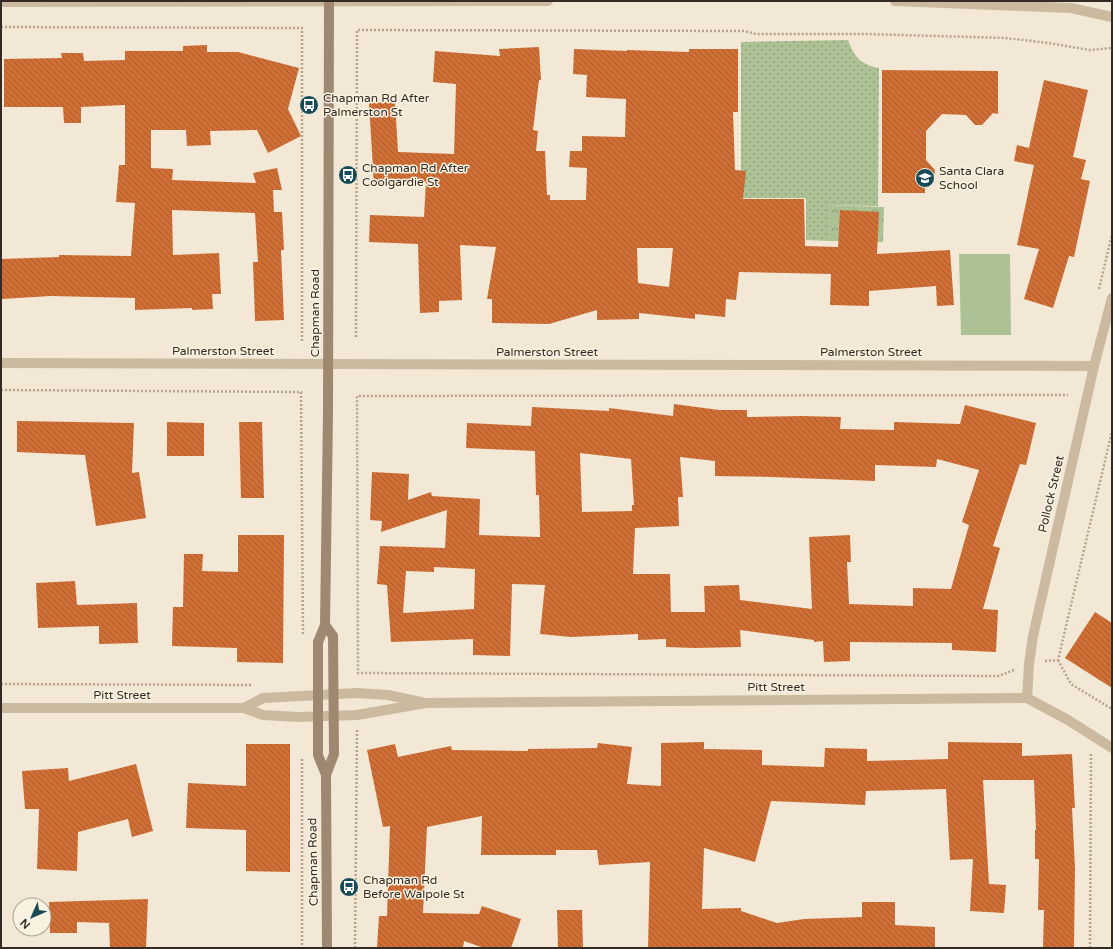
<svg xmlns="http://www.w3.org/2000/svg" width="1113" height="949" font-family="'Varela Round',sans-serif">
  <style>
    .grass { fill: url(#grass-dots) }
    .park { fill: url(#park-crowns) }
    .pitch { fill: #adc294 }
    .building { fill: url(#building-back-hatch); fill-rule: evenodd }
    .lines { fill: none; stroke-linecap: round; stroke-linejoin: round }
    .path { stroke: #b7a48b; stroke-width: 2.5; stroke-dasharray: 2 2; stroke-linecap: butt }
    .minor { stroke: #cbbaa0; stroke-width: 10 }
    .secondary { stroke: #9f8872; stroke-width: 10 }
    .labels { text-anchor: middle; stroke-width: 3; stroke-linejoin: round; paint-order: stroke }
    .poi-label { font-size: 12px; fill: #342b24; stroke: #faf2e1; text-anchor: start }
    .street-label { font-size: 12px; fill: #342b24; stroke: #faf2e1 }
  </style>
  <defs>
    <pattern id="grass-dots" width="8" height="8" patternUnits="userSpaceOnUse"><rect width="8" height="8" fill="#adc294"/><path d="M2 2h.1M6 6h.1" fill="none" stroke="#8e9e79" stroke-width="1.8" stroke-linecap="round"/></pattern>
    <pattern id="park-crowns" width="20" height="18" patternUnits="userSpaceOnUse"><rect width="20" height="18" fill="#adc294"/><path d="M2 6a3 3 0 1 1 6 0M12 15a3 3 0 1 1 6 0" fill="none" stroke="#8e9e79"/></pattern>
    <pattern id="building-back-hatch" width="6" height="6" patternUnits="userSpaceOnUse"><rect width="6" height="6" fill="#d06f35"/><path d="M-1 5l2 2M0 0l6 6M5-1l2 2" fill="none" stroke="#aa5b2d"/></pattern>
  </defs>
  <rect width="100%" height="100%" fill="#f2e8d5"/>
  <path class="grass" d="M848,40C855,58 860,64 879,68L878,206L829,205V241L806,240V198H741V42Z"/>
  <path class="park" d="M829,205L884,207L883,242L829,241Z"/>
  <path class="pitch" d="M959,254H1010L1011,335H961Z"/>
  <g class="building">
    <path d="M207,45V52H238L299,68L288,109L301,136L268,153L257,130L210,131L211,145L187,146L186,130H151V168L173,169L172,180L256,183L253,173L277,168L282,190H273L274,212H282L284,250H281L284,320L255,321L253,262H258L255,213L172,210L173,255L219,253L221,294H212L213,309L192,310V308L135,310V298L51,296L2,299L1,259L59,257V255L131,256L135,203L116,202L119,165H125V105L81,107V123H64L63,107H4V59L62,58L61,53H83L84,61L125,60V51H183V46Z"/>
    <path d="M539,47L541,80H539L533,130L538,131L536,151H545L547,195H550V200H586L587,168L569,167L570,151H582V136L625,137L626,99L586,97L587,75L573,74L574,49L627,51V50L689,52V49H738V112H733L735,170L746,171L743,199H804L805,246L838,247L840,210L879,212L877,254L950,250L954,305L937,306L936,286L869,291V306L830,305L831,274L739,272L736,300L726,299L725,317L695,314V319L639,313V319L597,320V310L549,324L492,323V299H487L496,247L460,245L462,300L439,301V312L420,313L418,244L369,242L370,215L424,217L426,182L374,185L369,103L395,102L398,152L454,154L456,84L433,82L435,51L500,56L499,49ZM637,248H673L669,287L638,283Z"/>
    <path d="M882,70L998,71V114L993,113L982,125H975L966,115L942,114L926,131V160L935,170L934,177L925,188V193H882Z"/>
    <path d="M1044,80L1088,90L1073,157L1086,160L1081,179L1090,181L1074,257L1069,256L1053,308L1024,299L1039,249L1017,245L1034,165L1014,161L1017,145L1029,148Z"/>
    <path d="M674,404L719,410H747V417L802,416L841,417L840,429L894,430V422L960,424L965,405L1036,423L1026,465L1020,464L993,546L1000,548L983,609L998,610L996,652L952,650V643L850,642V661L824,662L823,641L814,642V640L740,630L741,647L695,648L666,647V639L638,640V634L571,637L540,634L545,585L512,584L510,656L473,655V639L391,642L387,585L377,584L380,546L445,548L447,510L381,532L382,521L370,520L372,472L409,474L408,500L431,492L432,496L480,499L479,535L540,537L539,495H536L535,451L466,448L467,423L531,426L532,407L609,411V408L673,416ZM580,453L631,459L634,505H632V511L582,512ZM680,457L715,461V476L772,477L875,481V465L936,467L937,459L979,470L962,522L969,525L951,589L913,588V606L849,604L847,562H851L850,535L809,537L812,609L740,600L739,585L704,586L705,612H671L670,574H633L635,528L679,526L678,497H683ZM434,567L475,569L474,609L403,613L406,571L434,572Z"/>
    <path d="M17,421L134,423L132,473L139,472L146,518L96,526L85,455L17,452Z"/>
    <path d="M167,422L204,423V456H167Z"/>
    <path d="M239,422H262L264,498H241Z"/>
    <path d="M238,535H284L283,663L237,662V648L172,646L173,607H183L184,554H203L202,571L238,572Z"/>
    <path d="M75,581L77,605L137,603L138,643L99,644V626L38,628L36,583Z"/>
    <path d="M1095,612L1112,623V688L1065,658Z"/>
    <path d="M704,742V749L762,750V765L824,767L825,748L867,749V761L948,759V742L1022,743V756L1072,754L1075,808H1072L1075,868L1074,948H1043L1044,910H1038L1039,859H1035V830H1036L1034,780H983L989,884L1006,885L1004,913L970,911L973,859L950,860L946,789L866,791L865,805L771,801L755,862L704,848L702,909L741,908V911L777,923L804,919L862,917V902H895V925L935,927V948H648L650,862L599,865L597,850H556V855H481L482,816L427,827L423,913L479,914L482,906L521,919L511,948H484L464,941L463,948H377L379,916H387L390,826L383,827L367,750L395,744L398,757L451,746L452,750L528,751V749L597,748L598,743L632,747L627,784L661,786V743Z"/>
    <path d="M246,744H290V872L246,871V830L186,828L188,783L246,786Z"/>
    <path d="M136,764L153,831L132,837L128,819L78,832L77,871L37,869L39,809H25L22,771L68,768L69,781Z"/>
    <path d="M148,899L146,948H110L109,923L77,922V933H50L49,902Z"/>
    <path d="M557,910H582L583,948H558Z"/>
  </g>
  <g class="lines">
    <g class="path">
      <path d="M1,27L302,28V343"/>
      <path d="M1099,289L1112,234"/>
      <path d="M356,337L357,30L744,31L756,34H866L1006,38L1048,43L1090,50L1112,48"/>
      <path d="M1,390L301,392L303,636"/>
      <path d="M1058,660L1071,684L1112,709"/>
      <path d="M1045,661L1058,660L1112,431"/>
      <path d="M1014,670L999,676L358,673L357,396L1068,395"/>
      <path d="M1,684L252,685"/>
      <path d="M302,759V948"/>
      <path d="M355,948L357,730"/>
      <path d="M1090,948L1091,753"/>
    </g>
    <g class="minor">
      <path d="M895,1L1071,8L1112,17"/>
      <path d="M1,2L548,1"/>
      <path d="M1,363L1094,366"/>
      <path d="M1027,698L1029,664L1033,636L1094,366L1112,298"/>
      <path d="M1,708H244L263,715L298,717L357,715L426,703L1027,698L1068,720L1112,748"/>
      <path d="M244,708L263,698L357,693L388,695L421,702"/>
    </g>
    <g class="secondary">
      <path d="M325,625L333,636L334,754L326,775"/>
      <path d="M327,948L326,775L318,755V642L325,625L328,413L329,1"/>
    </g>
  </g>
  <defs>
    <symbol id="bus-disc" viewBox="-11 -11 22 22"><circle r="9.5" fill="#174b58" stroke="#faf2e1"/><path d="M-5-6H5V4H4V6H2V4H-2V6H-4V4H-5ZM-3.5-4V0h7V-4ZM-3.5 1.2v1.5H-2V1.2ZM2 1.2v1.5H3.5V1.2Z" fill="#fff"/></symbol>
    <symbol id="school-disc" viewBox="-11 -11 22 22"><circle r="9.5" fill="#174b58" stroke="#faf2e1"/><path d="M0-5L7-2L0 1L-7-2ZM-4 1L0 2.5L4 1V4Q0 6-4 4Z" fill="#fff"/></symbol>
  </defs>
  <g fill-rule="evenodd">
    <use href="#bus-disc" x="298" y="94" width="22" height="22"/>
    <use href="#bus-disc" x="337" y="164" width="22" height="22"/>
    <use href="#school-disc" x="914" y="167" width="22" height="22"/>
    <use href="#bus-disc" x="338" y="876" width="22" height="22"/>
  </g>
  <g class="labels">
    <g class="poi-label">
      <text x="323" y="102">Chapman Rd After<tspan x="323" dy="14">Palmerston St</tspan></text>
      <text x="362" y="172">Chapman Rd After<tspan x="362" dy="14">Coolgardie St</tspan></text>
      <text x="939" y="175">Santa Clara<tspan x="939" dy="14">School</tspan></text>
      <text x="363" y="884">Chapman Rd<tspan x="363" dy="14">Before Walpole St</tspan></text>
    </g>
    <g class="street-label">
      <text transform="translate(315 313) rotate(-90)" y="4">Chapman Road</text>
      <text x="223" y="355">Palmerston Street</text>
      <text x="547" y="356">Palmerston Street</text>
      <text x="871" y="356">Palmerston Street</text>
      <text transform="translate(1051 494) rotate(-77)" y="4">Pollock Street</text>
      <text x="776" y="691">Pitt Street</text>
      <text x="122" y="699">Pitt Street</text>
      <text transform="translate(313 862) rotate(-91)" y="4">Chapman Road</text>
    </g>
  </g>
  <rect width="1113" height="949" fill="none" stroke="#342b24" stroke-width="4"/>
  <g transform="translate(32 917) rotate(225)"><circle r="19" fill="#faf2e1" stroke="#aba295"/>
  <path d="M0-3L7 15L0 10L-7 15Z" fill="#174b58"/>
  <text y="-6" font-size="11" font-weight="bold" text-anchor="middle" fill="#342b24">N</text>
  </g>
</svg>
